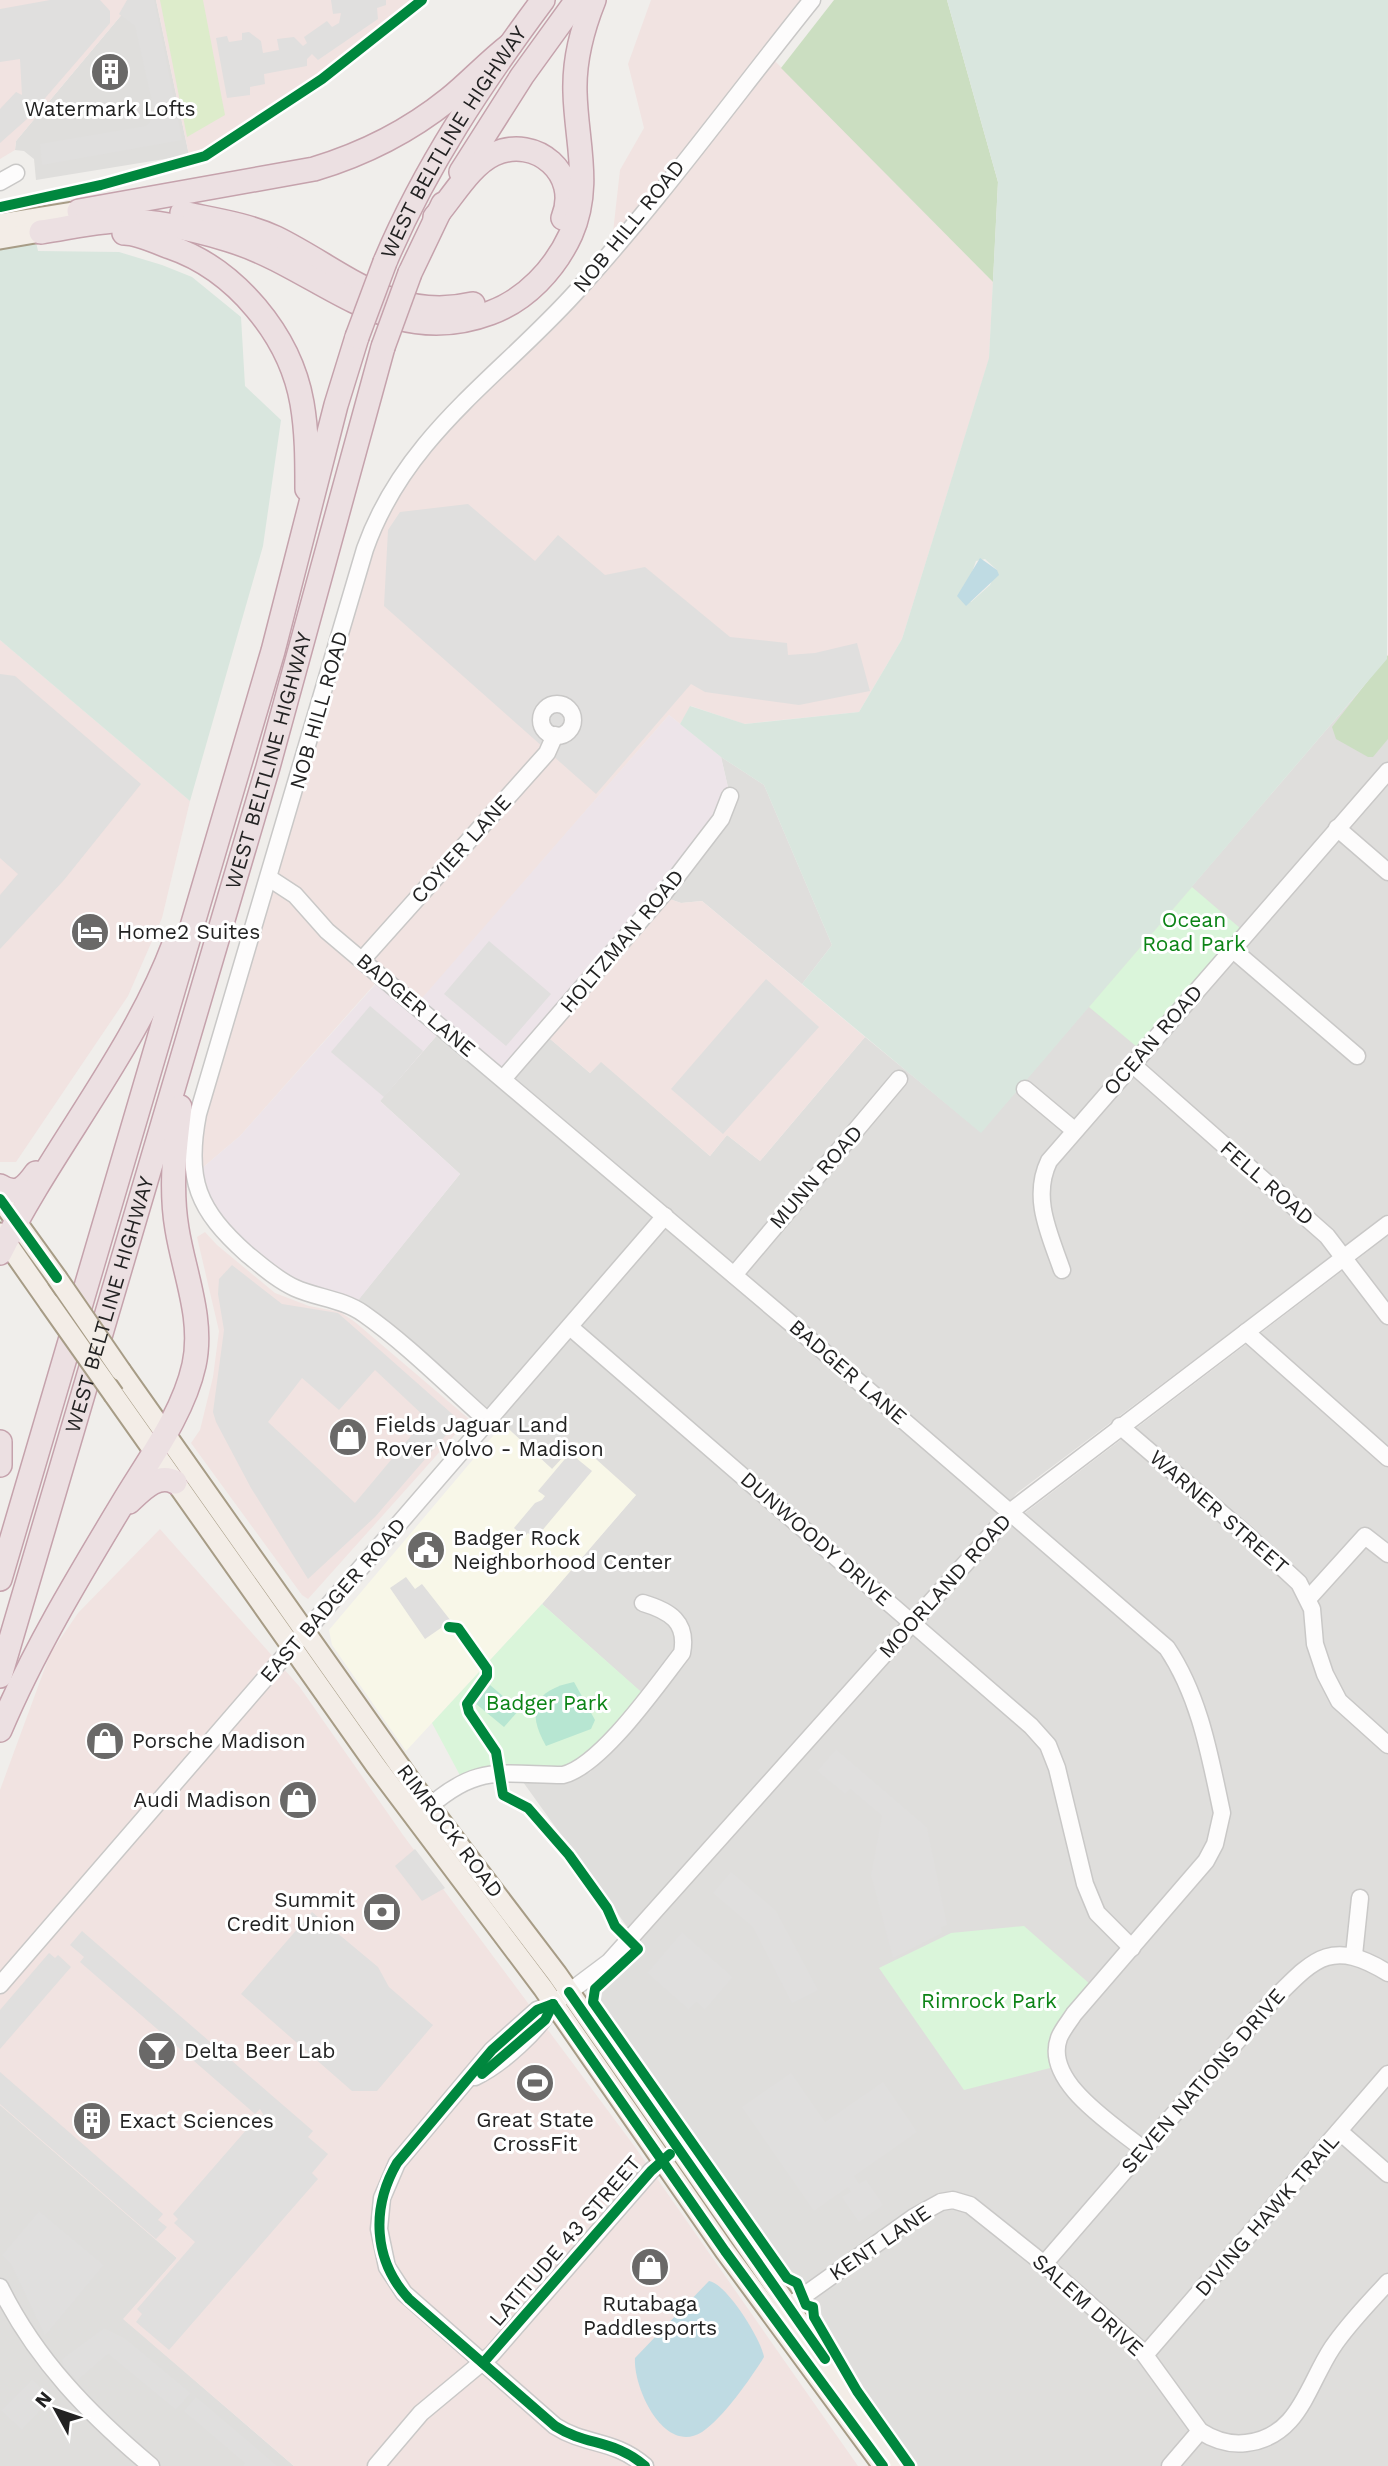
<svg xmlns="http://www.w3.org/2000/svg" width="1388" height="2466" font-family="'Work Sans',sans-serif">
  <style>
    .residential { fill: #dfdedc }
    .commercial { fill: #f1e3e1 }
    .industrial { fill: #ede4e9 }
    .education { fill: #f8f7e8 }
    .grass { fill: #ddeccb }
    .forest { fill: #cbdec1 }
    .wetland { fill: #d9e6de; fill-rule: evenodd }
    .park { fill: #daf5da }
    .pitch { fill: #b7e6d2 }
    .parking { fill: #e0dfde; fill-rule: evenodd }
    .water { fill: #bfdbe3 }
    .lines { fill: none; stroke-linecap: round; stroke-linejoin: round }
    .minor-casing { stroke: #c9c8c7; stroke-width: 19 }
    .major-casing { stroke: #a79c86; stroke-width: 23 }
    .highway-casing { stroke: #c5a2ac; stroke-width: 26 }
    .minor { stroke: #fdfcfc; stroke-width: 16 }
    .major { stroke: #f3ede7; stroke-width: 19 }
    .highway { stroke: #ece0e2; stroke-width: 23 }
    .major-bridge-casing { stroke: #a79c86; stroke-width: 23; stroke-linecap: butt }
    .highway-bridge-casing { stroke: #c5a2ac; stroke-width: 26; stroke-linecap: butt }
    .major-bridge { stroke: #f3ede7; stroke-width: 19 }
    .highway-bridge { stroke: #ece0e2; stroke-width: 23 }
    .cycleway-casing { stroke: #fff; stroke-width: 15 }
    .cycleway { stroke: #00873e; stroke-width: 10 }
    .labels { text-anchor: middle; stroke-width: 6; stroke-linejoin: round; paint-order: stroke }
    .poi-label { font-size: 21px; fill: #222; stroke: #fff; text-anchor: start }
    .street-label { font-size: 21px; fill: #222; stroke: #fff }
    .park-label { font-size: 21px; fill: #0c8416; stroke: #fff }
  </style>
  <rect width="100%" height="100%" fill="#f0eeeb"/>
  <g class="residential">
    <path d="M134,0H156L189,155L36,180L34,159L24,151L15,150L16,141Z"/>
    <path d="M1388,658V1214L1017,1493L628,1928L523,1782H565L590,1772L608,1756L653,1703L542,1604L636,1495L552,1469L500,1421L501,1419L358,1300L460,1174L380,1101L439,1033L548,1037L590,1073L601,1061L710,1156L727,1135L760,1161L865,1037L981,1132Z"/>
    <path d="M721,757L764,785L832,945L802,984L702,901L681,903L661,896L730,796Z"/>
    <path d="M1388,1236V2466H906L769,2259L587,2001L586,1994L628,1952L1013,1522Z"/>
    <path d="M0,2105L177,2258L124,2319L294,2466H0Z"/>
  </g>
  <g class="commercial">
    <path d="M0,0H134L16,141L15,150L0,159Z"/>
    <path d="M156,0H411L373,32L272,107L215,143L189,155Z"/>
    <path d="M651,0H812L769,55L993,282L989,359L902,639L859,712L744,724L691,706L680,724L669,715L416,1006L381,977L240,1136L194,1175L193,1158L360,568L396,485L611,250L620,170L644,128L628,64Z"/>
    <path d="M0,640L190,801L162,918L128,996L16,1162H0Z"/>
    <path d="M661,896L681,903L702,901L865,1037L760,1161L727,1135L710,1156L601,1062L590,1073L543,1033Z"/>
    <path d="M205,1232L217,1245L275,1293L309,1306L340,1312L355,1322L469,1419L308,1599L302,1595L191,1443L200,1430L213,1377L219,1331L197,1237Z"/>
    <path d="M160,1529L299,1686L403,1835L635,2147L858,2466H294L123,2319L177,2258L0,2105V1790L50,1654L78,1613Z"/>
  </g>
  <path class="industrial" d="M669,715L721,757L730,796L721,819L503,1079L439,1033L380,1101L460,1174L352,1308L295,1288L225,1234L194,1175L240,1136L382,977L416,1005Z"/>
  <path class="education" d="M503,1424L552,1469L577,1442L636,1495L542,1604L406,1751L332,1645L329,1630Z"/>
  <path class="grass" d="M160,0H203L225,115L187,137Z"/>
  <g class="forest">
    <path d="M834,0H947L998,182L993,282L781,68Z"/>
    <path d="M1388,655V739L1373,757H1368L1336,739L1332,727Z"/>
  </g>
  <g class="wetland">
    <path d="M947,0H1388L1387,659L981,1133L802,984L832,945L764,785L721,757L680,724L690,706L745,724L859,712L902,639L989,358L998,182ZM985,559L997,570L990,585L971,602L958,596L969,581L976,561Z"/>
    <path d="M36,242L38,251L119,252L162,265L192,277L241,317L245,386L281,420L263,546L190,801L0,640V248Z"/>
  </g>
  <g class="park">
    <path d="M1192,887L1240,928L1137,1047L1089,1007Z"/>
    <path d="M542,1604L647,1697L584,1767L463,1781L432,1723Z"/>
    <path d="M1024,1926L1091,1985C1068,2011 1046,2031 1050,2068L964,2090L879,1968L951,1933Z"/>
  </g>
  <g class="pitch">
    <path d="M574,1682L595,1720L591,1729L546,1746C526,1711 534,1690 574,1682Z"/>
    <path d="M490,1685L519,1710L504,1727L475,1703Z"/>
  </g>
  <g class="parking">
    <path d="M50,0H100L110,11V23L27,119L0,143V109L16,92L22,95L20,59L0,62V9Z"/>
    <path d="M127,0H154L182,140L42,165L40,144L146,126L155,115L135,26L119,14Z"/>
    <path d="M331,0H386V5L377,8L378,19L318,60L312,54L307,59V66L264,74L265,84L250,87V95L227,98L216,38L227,36L229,42L242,40V33L249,32L261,41L263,53L279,50L277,39L294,37L303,46L307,43L304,37L327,21L332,27L339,23L341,13L333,14Z"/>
    <path d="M468,504L535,561L558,535L605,575L645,567L730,637L787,643L788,655L815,653L857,643L870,691L799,705L705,692L691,684L596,794L384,606L388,530L400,512Z"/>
    <path d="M0,674L15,676L141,784L64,880L0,949V895L18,874L0,858Z"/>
    <path d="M489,941L551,994L506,1046L444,994Z"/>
    <path d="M766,979L819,1027L723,1134L671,1089Z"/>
    <path d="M370,1006L423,1051L384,1097L331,1052Z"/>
    <path d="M232,1265L282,1304L338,1313L459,1420L375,1517L308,1579L251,1488L216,1422L213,1412L224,1330L218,1294L219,1279ZM375,1370L426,1418L355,1503L268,1422L302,1378L339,1410Z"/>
    <path d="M570,1453L592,1471L535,1539L528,1533L524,1537L514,1528L535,1503L542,1500L545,1496L538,1491Z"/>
    <path d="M406,1577L415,1589L422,1584L451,1621L425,1639L390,1588Z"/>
    <path d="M836,1749L927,1827L947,1925L941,1927L942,1933L893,1958L871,1875L882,1816L850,1789L845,1794L817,1771Z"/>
    <path d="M415,1849L445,1888L422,1901L395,1866Z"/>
    <path d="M731,1872L776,1911L818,1990L792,2003L753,1927L713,1893Z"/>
    <path d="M312,1912L378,1967L389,1987L433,2025L377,2091H352L241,1994Z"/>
    <path d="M82,1931L313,2131L308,2137L328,2154L312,2173L318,2179L169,2350L136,2322L142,2314L137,2309L195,2242L174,2223L178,2219L173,2214L254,2121L258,2125L261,2123L263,2114L260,2109L255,2114L80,1962L84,1957L70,1945Z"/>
    <path d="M682,1932L733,1977L705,2010L696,2002L689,2010L647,1973Z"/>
    <path d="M49,1953L55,1958L58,1955L71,1967L0,2049V2010Z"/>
    <path d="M0,2072L163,2214L158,2220L167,2227L156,2239L0,2104Z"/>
    <path d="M791,2073L825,2122L883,2082L917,2132L854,2176L859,2184L866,2180L883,2205L859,2222L842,2197L851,2192L848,2187L814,2211L742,2107Z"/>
    <path d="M39,2211L104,2265L45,2336L11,2264L2,2255Z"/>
    <path d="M104,2328L126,2339L191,2393L176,2410L108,2354L77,2381L64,2367L62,2359Z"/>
    <path d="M32,2379L52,2398L22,2430L1,2411Z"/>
    <path d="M196,2397L277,2466H243L245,2463L184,2411Z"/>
  </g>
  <g class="water">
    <path d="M980,558L997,570L999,575L966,606L957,596Z"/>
    <path d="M709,2281C726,2283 761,2339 764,2357C751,2378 723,2418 702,2432C664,2456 633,2388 635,2358Z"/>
  </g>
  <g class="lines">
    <defs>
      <g id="minor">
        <path d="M0,182L16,173"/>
        <circle cx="557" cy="720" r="16"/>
        <path d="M1337,828L1388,872"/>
        <path d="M269,878L295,895L327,931L794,1326L1167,1648C1200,1697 1210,1757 1222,1813L1215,1844L1206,1861L1074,2014C1069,2022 1062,2030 1059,2038C1043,2082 1114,2125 1143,2149"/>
        <path d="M1232,949L1357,1056"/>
        <path d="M362,960L547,753L555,735"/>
        <path d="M1132,1064L1327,1236L1388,1316"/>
        <path d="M503,1079L665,892L721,819L730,796"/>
        <path d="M1025,1089L1074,1130"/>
        <path d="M1062,1270C1050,1235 1031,1198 1049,1161L1388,771"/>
        <path d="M734,1275L899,1079"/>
        <path d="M570,1327L1031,1726L1048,1745L1057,1768L1085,1884L1097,1913L1132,1948"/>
        <path d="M1246,1332L1388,1458"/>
        <path d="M489,1422C448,1386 408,1345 364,1314C343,1299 317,1298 295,1288C277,1280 262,1266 247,1254C198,1210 185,1180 198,1114L365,549C405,436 498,378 575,293C659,201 734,97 812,0"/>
        <path d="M1120,1426L1247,1535L1299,1583L1312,1609L1315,1644L1325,1674L1339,1701L1388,1745"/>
        <path d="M1308,1599L1365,1536L1388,1554"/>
        <path d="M422,1813C475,1764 496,1774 563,1775C601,1766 657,1685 682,1653C688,1622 670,1611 643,1603"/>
        <path d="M1354,1955L1360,1898"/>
        <path d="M0,1985L665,1216"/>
        <path d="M475,2077C501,2065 541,2029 553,2004"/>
        <path d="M1339,2131L1388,2174"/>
        <path d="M1044,2264L1271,2002C1313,1960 1330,1937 1388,1973"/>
        <path d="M0,2287C36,2360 89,2414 151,2466"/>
        <path d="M781,2312L914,2217L941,2202L953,2200L970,2205L1044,2264L1142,2351L1200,2431C1214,2440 1230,2445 1246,2443C1299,2437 1307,2386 1332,2348C1348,2324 1369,2303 1388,2282"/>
        <path d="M1145,2355L1388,2074"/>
        <path d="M376,2466L421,2413L492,2354L651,2171L679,2147"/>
        <path d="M645,2466C614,2439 586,2446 555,2426L404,2293L387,2267L379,2229L382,2198L397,2163L492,2050L537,2010L553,2004L609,1962L1015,1508L1388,1224"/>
        <path d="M1170,2466L1200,2431"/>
      </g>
      <g id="major">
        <path d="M0,224L79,211"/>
        <path d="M0,239L41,232"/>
        <path d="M0,1199L57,1278"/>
        <path d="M0,1233L49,1303"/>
        <path d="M121,1371L414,1786L557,1974L892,2455L894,2466"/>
        <path d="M114,1395L376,1766L543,1988L725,2251L883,2466"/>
      </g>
      <g id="highway">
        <path d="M461,172L522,76L577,0"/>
        <path d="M79,211L314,169C364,154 408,132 449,99C470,82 488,62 510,45"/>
        <path d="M182,213C214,220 246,224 276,238C343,271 392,323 473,304"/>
        <path d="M435,217C452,198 470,165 494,154C536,135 581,174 563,218"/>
        <path d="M41,232C62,229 83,224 104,222C141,217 193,229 229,240C321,268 386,352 490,313C526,300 555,269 571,234C592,186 576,141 575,92C574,59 582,30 594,0"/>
        <path d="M124,233C139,233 156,242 170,247C235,269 290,335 302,403C307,432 307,460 307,489"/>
        <path id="s1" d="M385,262C425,167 482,82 543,0"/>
        <path d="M410,273L443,204"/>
        <path d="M0,1186C17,1197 26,1187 36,1173"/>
        <path d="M0,1253C52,1148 132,1055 174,944"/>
        <path d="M0,1442V1465"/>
        <path d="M129,1502C142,1490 157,1473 175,1482"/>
        <path d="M0,1579L273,651L336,405L357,337"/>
        <path id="s2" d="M0,1676L268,767L383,347"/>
        <path d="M0,1730C33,1652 77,1579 121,1506C147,1462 183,1415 194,1365C204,1319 184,1273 177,1229C170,1188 175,1147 180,1107"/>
      </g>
    </defs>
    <use href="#minor" class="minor-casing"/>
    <use href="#major" class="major-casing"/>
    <use href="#highway" class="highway-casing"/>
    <use href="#minor" class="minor"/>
    <use href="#major" class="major"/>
    <use href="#highway" class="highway"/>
    <defs>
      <g id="major-bridge">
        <path d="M57,1278L121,1371"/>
        <path d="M49,1303L114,1395"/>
      </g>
      <g id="highway-bridge">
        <path d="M357,337L385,262"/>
        <path d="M383,347L410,273"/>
      </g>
    </defs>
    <use href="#major-bridge" class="major-bridge-casing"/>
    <use href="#highway-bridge" class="highway-bridge-casing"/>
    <use href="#major-bridge" class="major-bridge"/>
    <use href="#highway-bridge" class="highway-bridge"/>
    <defs>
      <g id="cycleway">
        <path d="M0,207L101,185L205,156L322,79L422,0"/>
        <path d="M0,1199L57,1278"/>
        <path d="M449,1627L458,1628L487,1669V1676L467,1704L469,1712L496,1752L503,1795L528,1808L569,1855L607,1908L615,1926L638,1949L595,1989L593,2002L787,2278L797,2283L806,2305L813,2307L814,2317L857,2391L910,2466"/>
        <path d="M569,1992L825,2359"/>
        <path d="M553,2004L537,2010L492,2050L397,2163C371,2208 373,2260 409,2299L555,2426C586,2446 614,2439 645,2466"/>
        <path d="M553,2004L725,2251L883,2466"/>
        <path d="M482,2074L545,2020L553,2004"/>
        <path d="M483,2363L651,2171L670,2154"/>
      </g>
    </defs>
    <use href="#cycleway" class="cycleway-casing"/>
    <use href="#cycleway" class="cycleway"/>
  </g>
  <defs>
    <symbol id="building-disc" viewBox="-11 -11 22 22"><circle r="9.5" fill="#6a6968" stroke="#fff"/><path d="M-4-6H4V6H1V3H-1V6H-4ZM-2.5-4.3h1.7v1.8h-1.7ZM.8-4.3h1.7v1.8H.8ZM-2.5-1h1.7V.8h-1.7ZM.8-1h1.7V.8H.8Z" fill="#fff"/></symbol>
    <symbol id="hotel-disc" viewBox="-11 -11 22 22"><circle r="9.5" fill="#6a6968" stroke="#fff"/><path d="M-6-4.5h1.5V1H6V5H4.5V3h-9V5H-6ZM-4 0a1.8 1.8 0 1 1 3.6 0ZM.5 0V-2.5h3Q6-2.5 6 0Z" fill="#fff"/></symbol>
    <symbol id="shop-disc" viewBox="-11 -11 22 22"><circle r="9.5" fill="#6a6968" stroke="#fff"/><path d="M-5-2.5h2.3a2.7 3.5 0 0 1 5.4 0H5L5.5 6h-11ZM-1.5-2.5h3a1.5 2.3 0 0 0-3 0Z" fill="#fff"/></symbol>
    <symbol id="civic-disc" viewBox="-11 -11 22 22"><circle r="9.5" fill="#6a6968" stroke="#fff"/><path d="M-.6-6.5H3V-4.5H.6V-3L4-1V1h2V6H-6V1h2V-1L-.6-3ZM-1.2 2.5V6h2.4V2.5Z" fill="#fff"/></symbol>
    <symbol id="bank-disc" viewBox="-11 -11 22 22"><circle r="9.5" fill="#6a6968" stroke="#fff"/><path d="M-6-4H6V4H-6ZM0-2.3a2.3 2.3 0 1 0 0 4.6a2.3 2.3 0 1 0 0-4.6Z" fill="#fff"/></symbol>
    <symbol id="bar-disc" viewBox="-11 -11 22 22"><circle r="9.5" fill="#6a6968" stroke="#fff"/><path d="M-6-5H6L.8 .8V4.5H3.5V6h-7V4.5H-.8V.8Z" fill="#fff"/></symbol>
    <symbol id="stadium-disc" viewBox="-11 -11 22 22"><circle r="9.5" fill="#6a6968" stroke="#fff"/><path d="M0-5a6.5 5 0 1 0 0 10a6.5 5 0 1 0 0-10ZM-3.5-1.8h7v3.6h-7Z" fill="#fff"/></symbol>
  </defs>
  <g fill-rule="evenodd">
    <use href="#building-disc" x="88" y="50" width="44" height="44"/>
    <use href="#hotel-disc" x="68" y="910" width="44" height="44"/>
    <use href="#shop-disc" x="326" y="1415" width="44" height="44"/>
    <use href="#civic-disc" x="404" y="1528" width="44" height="44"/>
    <use href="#shop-disc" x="83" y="1719" width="44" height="44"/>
    <use href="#shop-disc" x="276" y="1778" width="44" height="44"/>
    <use href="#bank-disc" x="360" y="1890" width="44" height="44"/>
    <use href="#bar-disc" x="135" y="2029" width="44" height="44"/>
    <use href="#stadium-disc" x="513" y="2061" width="44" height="44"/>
    <use href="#building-disc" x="70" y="2099" width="44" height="44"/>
    <use href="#shop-disc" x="628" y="2245" width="44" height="44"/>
  </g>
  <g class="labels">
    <g class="poi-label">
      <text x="110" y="116" text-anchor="middle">Watermark Lofts</text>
      <text x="117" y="939">Home2 Suites</text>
      <text x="375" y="1432">Fields Jaguar Land<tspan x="375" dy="24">Rover Volvo - Madison</tspan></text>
      <text x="453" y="1545">Badger Rock<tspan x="453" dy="24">Neighborhood Center</tspan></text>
      <text x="132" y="1748">Porsche Madison</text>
      <text x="271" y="1807" text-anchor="end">Audi Madison</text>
      <text x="355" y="1907" text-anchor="end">Summit<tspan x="355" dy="24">Credit Union</tspan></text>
      <text x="184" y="2058">Delta Beer Lab</text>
      <text x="535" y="2127" text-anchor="middle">Great State<tspan x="535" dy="24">CrossFit</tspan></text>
      <text x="119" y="2128">Exact Sciences</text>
      <text x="650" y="2311" text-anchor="middle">Rutabaga<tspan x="650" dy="24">Paddlesports</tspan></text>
    </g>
    <g class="street-label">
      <text dy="7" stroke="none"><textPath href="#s1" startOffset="138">WEST BELTLINE HIGHWAY</textPath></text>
      <text transform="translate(629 226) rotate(-51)" y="7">NOB HILL ROAD</text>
      <text transform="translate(319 710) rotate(-74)" y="7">NOB HILL ROAD</text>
      <text dy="7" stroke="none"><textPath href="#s2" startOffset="954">WEST BELTLINE HIGHWAY</textPath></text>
      <text transform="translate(461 849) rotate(-48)" y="7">COYIER LANE</text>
      <text transform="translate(622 941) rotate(-50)" y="7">HOLTZMAN ROAD</text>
      <text transform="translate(416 1005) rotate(40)" y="7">BADGER LANE</text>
      <text transform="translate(1153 1040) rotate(-49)" y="7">OCEAN ROAD</text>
      <text transform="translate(816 1177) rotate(-49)" y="7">MUNN ROAD</text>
      <text transform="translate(1267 1183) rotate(41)" y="7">FELL ROAD</text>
      <text dy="7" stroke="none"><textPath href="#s2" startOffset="387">WEST BELTLINE HIGHWAY</textPath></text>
      <text transform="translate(848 1372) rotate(41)" y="7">BADGER LANE</text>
      <text transform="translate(1219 1512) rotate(41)" y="7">WARNER STREET</text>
      <text transform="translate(816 1539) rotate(41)" y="7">DUNWOODY DRIVE</text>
      <text transform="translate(945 1586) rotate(-48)" y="7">MOORLAND ROAD</text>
      <text transform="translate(333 1600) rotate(-49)" y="7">EAST BADGER ROAD</text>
      <text transform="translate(450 1831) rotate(53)" y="7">RIMROCK ROAD</text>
      <text transform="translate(1203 2081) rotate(-49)" y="7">SEVEN NATIONS DRIVE</text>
      <text transform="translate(1267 2215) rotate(-49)" y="7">DIVING HAWK TRAIL</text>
      <text transform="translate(565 2241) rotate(-49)" y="7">LATITUDE 43 STREET</text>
      <text transform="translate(880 2243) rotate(-34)" y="7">KENT LANE</text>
      <text transform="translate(1088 2305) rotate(42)" y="7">SALEM DRIVE</text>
    </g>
    <g class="park-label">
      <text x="1194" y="927">Ocean<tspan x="1194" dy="24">Road Park</tspan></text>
      <text x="547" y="1710">Badger Park</text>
      <text x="989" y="2008">Rimrock Park</text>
    </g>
  </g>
  <g transform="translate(56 2410) rotate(310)" stroke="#ffffff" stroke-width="5" paint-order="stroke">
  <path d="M0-5L12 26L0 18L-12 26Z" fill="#222222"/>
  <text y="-10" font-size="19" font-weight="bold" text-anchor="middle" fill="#222222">N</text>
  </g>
</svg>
